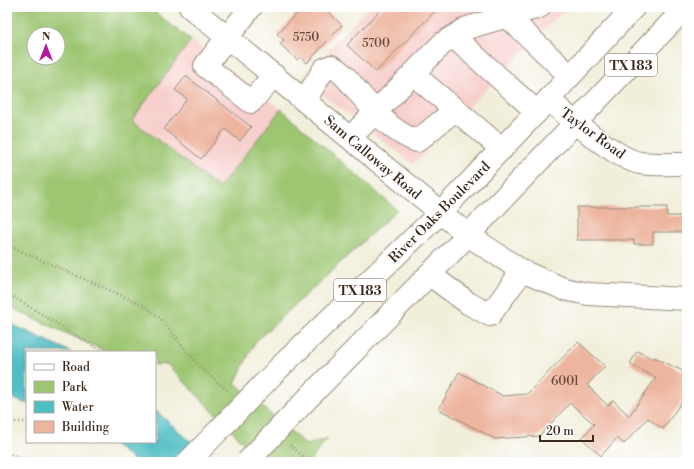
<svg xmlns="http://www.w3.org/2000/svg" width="694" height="469" font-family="'Libre Bodoni',serif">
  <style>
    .built { fill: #f7d0cd }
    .green { fill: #9dc672; stroke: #6c7848; fill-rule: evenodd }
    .water { fill: #4fbec5; stroke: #457472 }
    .building { fill: #edb49e }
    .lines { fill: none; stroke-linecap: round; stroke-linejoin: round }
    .minor-casing { stroke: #968c7c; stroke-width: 24 }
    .major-casing { stroke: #968c7c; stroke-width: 24 }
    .path { stroke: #968c7c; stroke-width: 2.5; stroke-dasharray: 1 3; stroke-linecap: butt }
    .minor { stroke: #fff; stroke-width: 22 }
    .major { stroke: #fff; stroke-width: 22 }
    .major-bridge-casing { stroke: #968c7c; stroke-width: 24; stroke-linecap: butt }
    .major-bridge { stroke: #fff; stroke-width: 22 }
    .labels { text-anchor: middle; stroke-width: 3.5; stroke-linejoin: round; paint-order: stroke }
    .number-label { font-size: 12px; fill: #684c3e }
    .shield { fill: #fff; stroke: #766a62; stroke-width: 1 }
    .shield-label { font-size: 13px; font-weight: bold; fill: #3b2a1e }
    .street-label { font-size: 14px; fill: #3b2a1e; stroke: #fff }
  </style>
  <rect width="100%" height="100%" fill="#fff"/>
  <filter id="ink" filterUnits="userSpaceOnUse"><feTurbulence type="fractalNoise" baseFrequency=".025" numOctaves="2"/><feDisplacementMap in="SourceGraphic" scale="8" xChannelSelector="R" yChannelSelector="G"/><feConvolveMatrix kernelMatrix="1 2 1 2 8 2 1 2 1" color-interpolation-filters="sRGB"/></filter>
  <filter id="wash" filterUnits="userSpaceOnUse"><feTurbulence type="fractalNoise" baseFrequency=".012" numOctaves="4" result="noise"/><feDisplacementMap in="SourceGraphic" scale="16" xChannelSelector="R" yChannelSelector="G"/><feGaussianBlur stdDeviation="0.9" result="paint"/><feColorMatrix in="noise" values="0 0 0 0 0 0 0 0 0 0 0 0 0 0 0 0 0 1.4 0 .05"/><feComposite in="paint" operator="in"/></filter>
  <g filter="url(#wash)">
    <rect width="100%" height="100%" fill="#f1eeda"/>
    <g class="built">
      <path d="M369,7H567L413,164L302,79Z"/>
      <path d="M191,40L281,109L219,188L131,120Z"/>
    </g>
    <path class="green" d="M7,7H148L191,40L132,120L219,188L281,109L397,210L255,342L235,383L306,445L328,438L309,462H262L167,364L155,365V352H107L7,306ZM34,34H58V58H34Z"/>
    <g class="water">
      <path d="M7,322L71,352H27V404L7,396Z"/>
      <path d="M155,410L214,462H136L111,442H155Z"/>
    </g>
    <g id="blocks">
      <g class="building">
        <path d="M303,7H323L342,25L307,63L300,57L297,60L280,44L284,40L277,34Z"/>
        <path d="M383,7H439L376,72L347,45Z"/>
        <path d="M186,76L251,127L240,141L225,129L201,159L164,129L187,99L175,90Z"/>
        <path d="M577,207H667V216H687V232H653V244H634V240H577Z"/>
        <path d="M578,342L605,366L587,385L608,406L613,400L629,416L656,378L630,364L637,351L653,359L654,357L687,373V394L663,429L648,418L624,444L617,438L601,456L582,438L594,424L570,403L539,436L495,439L439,409L459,372L503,396L527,394Z"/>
      </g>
    </g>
  </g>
  <g filter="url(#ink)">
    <use href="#blocks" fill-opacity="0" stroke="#968c7c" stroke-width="1"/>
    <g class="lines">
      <defs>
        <g id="minor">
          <path d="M190,7L468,235L522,271L564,289L588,294L687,299"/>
          <path d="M251,7L205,66L251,102L274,75"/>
          <path d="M507,16L570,76"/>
          <path d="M454,37L537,112"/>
          <path d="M413,74L502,149"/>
          <path d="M549,99C567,117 617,159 640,163C655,165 672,164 687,164"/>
          <path d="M305,100L324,69L331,66C343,72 350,82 359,93C375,112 393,133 417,141L455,110"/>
          <path d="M350,138L443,43L467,28L539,7"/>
          <path d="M429,274L468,303L490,315L522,271"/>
        </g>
        <g id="major">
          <path d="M280,367L441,212L549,99L634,7"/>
          <path d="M310,396L468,235L686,7"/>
        </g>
      </defs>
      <use href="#minor" class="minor-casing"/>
      <use href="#major" class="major-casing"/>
      <g class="path">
        <path d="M7,245L143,305L160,318L200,367L229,392"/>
        <path d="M7,293L103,352"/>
        <path d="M7,422H27"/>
        <path d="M290,445L309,462"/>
        <path d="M7,453L37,462"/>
      </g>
      <use href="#minor" class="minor"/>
      <use href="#major" class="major"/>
      <defs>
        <g id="major-bridge">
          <path d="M188,462L280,367"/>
          <path d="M247,462L310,396"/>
        </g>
      </defs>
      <use href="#major-bridge" class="major-bridge-casing"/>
      <use href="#major-bridge" class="major-bridge"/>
    </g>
  </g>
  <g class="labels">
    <g class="number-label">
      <text x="306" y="41">5750</text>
      <text x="376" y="47">5700</text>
      <text x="565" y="385">6001</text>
    </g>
    <g class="shield">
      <rect x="605" y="54" width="52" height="22" rx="3"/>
      <rect x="334" y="279" width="52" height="22" rx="3"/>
    </g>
    <g class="shield-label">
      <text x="631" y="70">TX 183</text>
      <text x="360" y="295">TX 183</text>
    </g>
    <g class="street-label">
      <text transform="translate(593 133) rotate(36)" y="5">Taylor Road</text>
      <text transform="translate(373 157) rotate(40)" y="5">Sam Calloway Road</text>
      <text transform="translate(439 212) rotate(-45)" y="5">River Oaks Boulevard</text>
    </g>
  </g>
  <rect width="694" height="469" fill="none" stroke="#fff" stroke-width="24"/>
  <rect x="26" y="351" width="130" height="92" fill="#ffffff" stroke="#b1aaa5"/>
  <rect x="34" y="364" width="20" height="6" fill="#ffffff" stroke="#b1aaa5"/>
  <text x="62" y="371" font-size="12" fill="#3b2a1e">Road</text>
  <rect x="34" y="381" width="20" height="12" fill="#9dc672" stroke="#b1aaa5"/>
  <text x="62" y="391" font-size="12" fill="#3b2a1e">Park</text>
  <rect x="34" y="401" width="20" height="12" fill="#4fbec5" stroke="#b1aaa5"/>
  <text x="62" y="411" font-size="12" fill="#3b2a1e">Water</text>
  <rect x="34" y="421" width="20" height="12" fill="#edb49e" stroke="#b1aaa5"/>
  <text x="62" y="431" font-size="12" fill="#3b2a1e">Building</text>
  <g transform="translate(46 46)"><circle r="19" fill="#ffffff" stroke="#b1aaa5"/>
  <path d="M0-3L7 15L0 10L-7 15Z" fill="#b5179e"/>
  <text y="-6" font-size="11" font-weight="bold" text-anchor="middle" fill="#3b2a1e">N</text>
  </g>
  <path d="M540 435v6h53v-6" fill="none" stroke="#3b2a1e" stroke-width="2"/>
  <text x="546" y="435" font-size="12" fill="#3b2a1e" stroke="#ffffff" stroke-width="3" paint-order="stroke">20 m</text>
</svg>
